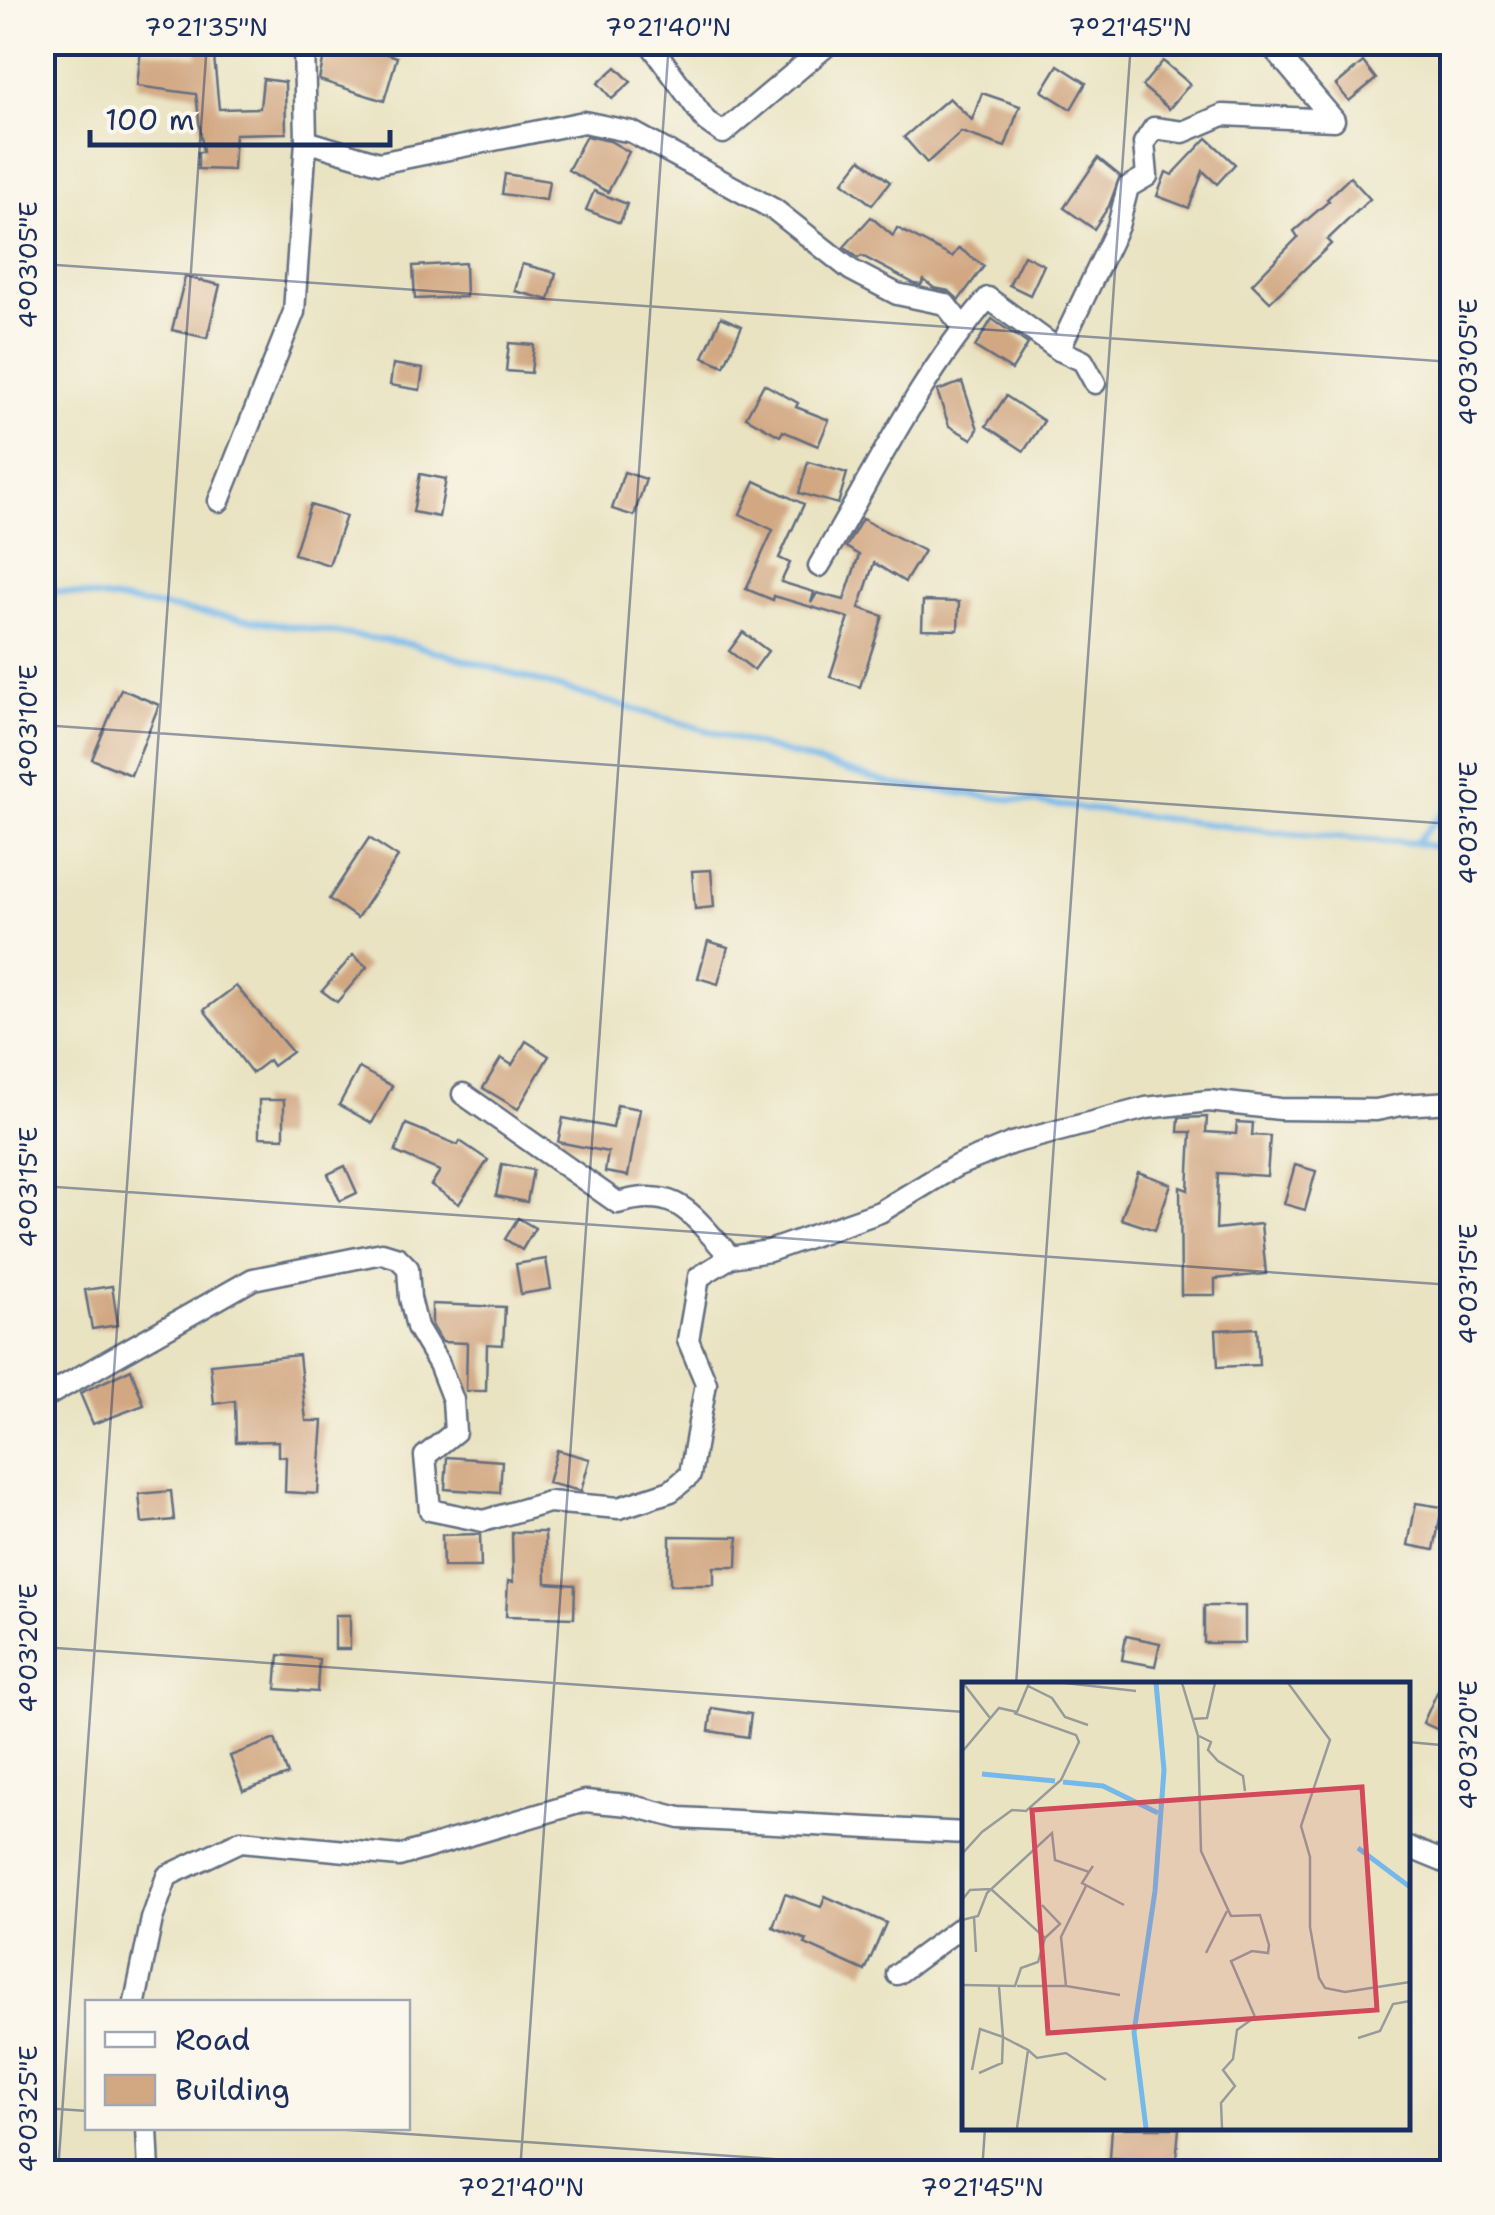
<svg xmlns="http://www.w3.org/2000/svg" width="1495" height="2215" font-family="'Shantell Sans',sans-serif">
  <style>
    .lines { fill: none; stroke-linecap: round; stroke-linejoin: round }
    .stream { stroke: #75b8ea; stroke-width: 6 }
    .building { fill: #d2a883 }
    .street-casing { stroke: #636e81; stroke-width: 25 }
    .street { stroke: #fff; stroke-width: 20 }
    .ticks { fill: none; stroke: #1b2f5e; stroke-width: 2.5; stroke-opacity: 0.45 }
    .inset-river { fill: none; stroke: #75b8ea; stroke-width: 5 }
    .inset-road { fill: none; stroke: #979b9a; stroke-width: 2.5 }
    .view { fill: #d1495b; fill-opacity: 0.15; stroke: #d1495b; stroke-width: 5 }
    .inset-edge { fill: none; stroke: #1b2f5e; stroke-width: 5 }
    .neatline { fill: none; stroke: #1b2f5e; stroke-width: 4 }
    .ticks-label { font-size: 25px; text-anchor: middle; fill: #1b2f5e }
  </style>
  <rect width="100%" height="100%" fill="#fbf7ec"/>
  <filter id="ink" filterUnits="userSpaceOnUse"><feTurbulence type="fractalNoise" baseFrequency=".01" numOctaves="2"/><feDisplacementMap in="SourceGraphic" scale="20" xChannelSelector="R" yChannelSelector="G"/><feConvolveMatrix kernelMatrix="1 2 1 2 8 2 1 2 1" color-interpolation-filters="sRGB"/></filter>
  <filter id="wash" filterUnits="userSpaceOnUse"><feTurbulence type="fractalNoise" baseFrequency=".0048" numOctaves="4" result="noise"/><feDisplacementMap in="SourceGraphic" scale="40" xChannelSelector="R" yChannelSelector="G"/><feGaussianBlur stdDeviation="2.25" result="paint"/><feColorMatrix in="noise" values="0 0 0 0 0 0 0 0 0 0 0 0 0 0 0 0 0 1.4 0 .05"/><feComposite in="paint" operator="in"/></filter>
  <g filter="url(#wash)">
    <rect width="100%" height="100%" fill="#e9e3c2"/>
    <g class="lines">
      <g class="stream">
        <path d="M42,589L410,644L895,785L1288,834L1415,843L1452,850"/>
        <path d="M1416,842L1452,803"/>
        <path d="M1079,2172L1092,2158"/>
      </g>
    </g>
    <g id="blocks">
      <g class="building">
        <path d="M327,42H350L397,57L384,101L319,80Z"/>
        <path d="M213,46L219,109L260,108L263,79L285,82L286,133L235,134L233,170L198,169V152H203L196,94L137,86L141,49L198,57L197,47Z"/>
        <path d="M1163,61L1190,84L1169,109L1142,86Z"/>
        <path d="M1363,62L1376,79L1349,101L1336,85Z"/>
        <path d="M1058,65L1086,83L1071,109L1042,91Z"/>
        <path d="M616,67L631,82L612,99L598,83Z"/>
        <path d="M982,93L1020,106L1005,147L961,132L927,163L904,137L949,98L972,120Z"/>
        <path d="M586,136L610,141L629,152L608,192L568,170Z"/>
        <path d="M1207,138L1235,164L1217,184L1203,171L1189,208L1157,196L1166,172L1172,175Z"/>
        <path d="M1098,158L1120,176L1109,206L1094,229L1064,208Z"/>
        <path d="M861,159L890,182L872,205L843,182Z"/>
        <path d="M505,174L549,181L546,200L502,194Z"/>
        <path d="M1350,177L1370,199L1327,240L1331,244L1270,302L1252,284L1298,237L1294,231L1329,201L1327,199Z"/>
        <path d="M594,191L627,204L620,223L586,210Z"/>
        <path d="M871,217L893,236L897,228L952,257L959,248L984,266L959,300L949,291L934,288L924,280L921,285L915,284L862,256L858,258L844,247Z"/>
        <path d="M1024,255L1044,265L1030,295L1009,285Z"/>
        <path d="M465,263L466,297L415,299L413,266Z"/>
        <path d="M522,264L556,273L549,300L515,291Z"/>
        <path d="M185,277L220,285L207,338L172,330Z"/>
        <path d="M721,317L742,326L724,366L703,357Z"/>
        <path d="M992,319L1028,344L1012,370L975,347Z"/>
        <path d="M509,343L534,345L531,373L506,371Z"/>
        <path d="M393,364L423,369L420,390L390,385Z"/>
        <path d="M962,382L978,429L972,439L949,426L937,391Z"/>
        <path d="M764,384L798,403L796,407L829,420L818,446L783,431L780,436L746,417Z"/>
        <path d="M1006,396L1044,421L1024,451L986,426Z"/>
        <path d="M808,462L847,473L838,504L799,493Z"/>
        <path d="M624,472L646,479L634,516L612,509Z"/>
        <path d="M420,474L446,479L439,517L413,512Z"/>
        <path d="M755,481L804,504L779,558L790,563L781,582L814,592L811,603L817,593L844,600L859,555L846,547L862,519L924,551L905,582L874,563L859,608L883,616L860,687L830,677L849,618L774,596L773,600L746,589L773,530L740,514Z"/>
        <path d="M310,505L346,516L329,565L294,554Z"/>
        <path d="M923,601L959,602L958,630L922,629Z"/>
        <path d="M743,632L768,651L754,670L729,651Z"/>
        <path d="M121,689L159,705L131,775L92,759Z"/>
        <path d="M369,838L398,857L357,918L329,899Z"/>
        <path d="M711,870L714,907L695,909L692,871Z"/>
        <path d="M708,941L728,947L718,984L698,978Z"/>
        <path d="M353,955L367,967L337,1002L322,991Z"/>
        <path d="M236,986L292,1052L273,1066L269,1060L252,1073L204,1010Z"/>
        <path d="M526,1041L549,1056L518,1109L483,1088L501,1058L512,1065Z"/>
        <path d="M359,1068L392,1086L372,1123L339,1105Z"/>
        <path d="M259,1100H284V1138L259,1137Z"/>
        <path d="M617,1105L640,1109L628,1176L605,1172L608,1152L558,1142L563,1118L613,1128Z"/>
        <path d="M1207,1117L1206,1132L1236,1134L1237,1122L1253,1123L1252,1135L1270,1136L1267,1176L1218,1173L1216,1229L1261,1224L1266,1274L1215,1279V1295H1181L1180,1187L1188,1190L1191,1132H1178L1179,1118Z"/>
        <path d="M406,1124L458,1145L460,1141L488,1160L459,1204L431,1185L440,1171L395,1152Z"/>
        <path d="M502,1164L533,1170L527,1202L496,1196Z"/>
        <path d="M1295,1165L1316,1171L1305,1210L1284,1204Z"/>
        <path d="M345,1166L357,1193L340,1201L328,1174Z"/>
        <path d="M1138,1172L1171,1184L1155,1230L1121,1219Z"/>
        <path d="M518,1218L535,1228L522,1250L505,1239Z"/>
        <path d="M546,1259L551,1289L521,1294L516,1264Z"/>
        <path d="M112,1286L118,1325L92,1329L85,1290Z"/>
        <path d="M432,1304L505,1307L503,1345L487,1344L486,1391H466L467,1343L442,1342L432,1325Z"/>
        <path d="M1257,1328L1259,1365L1218,1367L1216,1330Z"/>
        <path d="M299,1355L306,1421H323L318,1494L285,1492L286,1457L278,1456V1441L236,1442L235,1401L214,1404L210,1364Z"/>
        <path d="M131,1369L144,1405L93,1424L80,1393Z"/>
        <path d="M557,1450L590,1459L581,1491L548,1483Z"/>
        <path d="M447,1457L502,1461L500,1493L445,1489Z"/>
        <path d="M171,1491L174,1520L142,1523L139,1494Z"/>
        <path d="M1416,1503L1442,1507L1434,1550L1408,1545Z"/>
        <path d="M512,1532H545L546,1583L575,1585L574,1618L506,1616L508,1581L513,1582Z"/>
        <path d="M480,1534L481,1567H443L442,1535Z"/>
        <path d="M670,1536L738,1537L737,1567H714V1585H670Z"/>
        <rect x="1204" y="1606" width="41" height="37"/>
        <rect x="335" y="1615" width="15" height="34"/>
        <path d="M1126,1636L1160,1643L1155,1666L1122,1660Z"/>
        <path d="M279,1655L319,1659L317,1692L276,1689Z"/>
        <path d="M1452,1660V1736L1423,1723Z"/>
        <path d="M712,1708L751,1714L748,1737L709,1731Z"/>
        <path d="M275,1739L288,1775L243,1791L230,1756Z"/>
        <path d="M785,1894L821,1907L825,1896L886,1923L865,1971L805,1944L807,1940L773,1927Z"/>
        <path d="M1112,2128H1179L1176,2162L1110,2158Z"/>
      </g>
    </g>
  </g>
  <g filter="url(#ink)">
    <use href="#blocks" fill-opacity="0" stroke="#636e81" stroke-width="2.5"/>
    <g class="lines">
      <defs>
        <g id="street">
          <path d="M304,42L306,141"/>
          <path d="M649,42L706,121L723,133L831,42"/>
          <path d="M1095,383L1083,361L1059,350L1118,226L1128,187L1147,176L1144,143L1154,128L1183,132L1223,115L1334,120L1268,42"/>
          <path d="M219,501L294,312L306,141L379,163L584,122L632,132L775,210L851,270L897,294L945,304L963,327"/>
          <path d="M819,566C872,476 920,377 988,298L1059,350"/>
          <path d="M463,1094L618,1203C680,1185 692,1217 731,1257"/>
          <path d="M42,1393L50,1394L253,1279L382,1253L398,1258L408,1268L410,1298L417,1327L439,1364L453,1400L455,1432L425,1456L430,1510L483,1521L549,1502L619,1508L671,1491L690,1475L706,1383L688,1340L699,1277L731,1257L769,1251L880,1212L956,1166L1012,1143L1146,1108L1209,1101L1280,1109L1376,1110L1401,1105L1452,1102"/>
          <path d="M1408,1847L1452,1865"/>
          <path d="M897,1974L965,1924"/>
          <path d="M135,2002L152,1919L167,1876L241,1841L399,1856L585,1801L629,1805L680,1818L965,1833"/>
          <path d="M147,2128L149,2172"/>
        </g>
      </defs>
      <use href="#street" class="street-casing"/>
      <use href="#street" class="street"/>
    </g>
  </g>
  <path class="ticks" d="M42,264L1452,362M42,725L1452,824M42,1186L1452,1285M42,1647L965,1712M1016,1685L1131,42M1408,1742L1452,1746M42,2108L88,2111M320,2128L964,2172M58,2172L207,42M520,2172L669,42M982,2172L985,2128M1443,2172L1452,2042"/>
  <g transform="translate(962 1682)">
    <rect width="448" height="448" fill="#e9e3c2"/>
    <path class="inset-river" d="M20,92L93,99M101,100L141,104L196,131M396,166L448,205M184,446L172,350L193,209L202,88L194,1"/>
    <path class="inset-road" d="M1,1L28,36M103,1L174,9M220,1L236,54L239,169L269,234L298,233L307,263L306,271L290,269L269,279L293,335L275,348L271,377L261,388L273,404L259,421L260,446M326,1L368,58L339,144L348,175V245L357,296L363,306L383,310L448,300M66,4L90,16L103,35L126,43M230,37L245,36L253,1M237,54L249,60L246,68L256,79L281,94L283,109M0,70L37,26L55,30L67,1M0,172L20,150L50,128L64,129L99,98L117,60L114,53L52,31M127,190L120,201L162,223M124,204L99,255L104,304L158,313M0,218L8,208L29,207L83,256L76,280L59,286L53,304L0,303M80,223L98,242L83,256M12,235L14,270M0,238L16,234L25,211L90,151L93,178L127,190L131,184M244,271L265,229M55,304H104M37,305L41,355L66,368L55,446M396,356L418,349L431,322L448,319M66,368L75,376L104,371L144,398M10,388L18,347L41,355L40,381L17,391"/>
    <path class="view" d="M400,105L415,328L86,351L70,128Z"/>
    <rect width="448" height="448" class="inset-edge"/>
  </g>
  <rect width="1495" height="2215" fill="none" stroke="#fbf7ec" stroke-width="110"/>
  <rect x="85" y="2000" width="325" height="130" fill="#fbf7ec" stroke="#a1a7b3" stroke-width="2.5"/>
  <rect x="105" y="2032" width="50" height="15" fill="#ffffff" stroke="#a1a7b3" stroke-width="2.5"/>
  <text x="175" y="2050" font-size="30" fill="#1b2f5e">Road</text>
  <rect x="105" y="2075" width="50" height="30" fill="#d2a883" stroke="#a1a7b3" stroke-width="2.5"/>
  <text x="175" y="2100" font-size="30" fill="#1b2f5e">Building</text>
  <path d="M90 130v15h300v-15" fill="none" stroke="#1b2f5e" stroke-width="5"/>
  <text x="105" y="130" font-size="30" fill="#1b2f5e" stroke="#fbf7ec" stroke-width="8" paint-order="stroke">100 m</text>
  <rect x="55" y="55" width="1385" height="2105" class="neatline"/>
  <g class="ticks-label">
    <text x="206" y="36">7°21'35"N</text>
    <text x="668" y="36">7°21'40"N</text>
    <text x="1130" y="36">7°21'45"N</text>
    <text transform="translate(28 265) rotate(-90)" y="9">4°03'05"E</text>
    <text transform="translate(1468 362) rotate(-90)" y="9">4°03'05"E</text>
    <text transform="translate(28 726) rotate(-90)" y="9">4°03'10"E</text>
    <text transform="translate(1468 823) rotate(-90)" y="9">4°03'10"E</text>
    <text transform="translate(28 1187) rotate(-90)" y="9">4°03'15"E</text>
    <text transform="translate(1468 1284) rotate(-90)" y="9">4°03'15"E</text>
    <text transform="translate(28 1648) rotate(-90)" y="9">4°03'20"E</text>
    <text transform="translate(1468 1745) rotate(-90)" y="9">4°03'20"E</text>
    <text transform="translate(28 2109) rotate(-90)" y="9">4°03'25"E</text>
    <text x="521" y="2196">7°21'40"N</text>
    <text x="982" y="2196">7°21'45"N</text>
  </g>
</svg>
